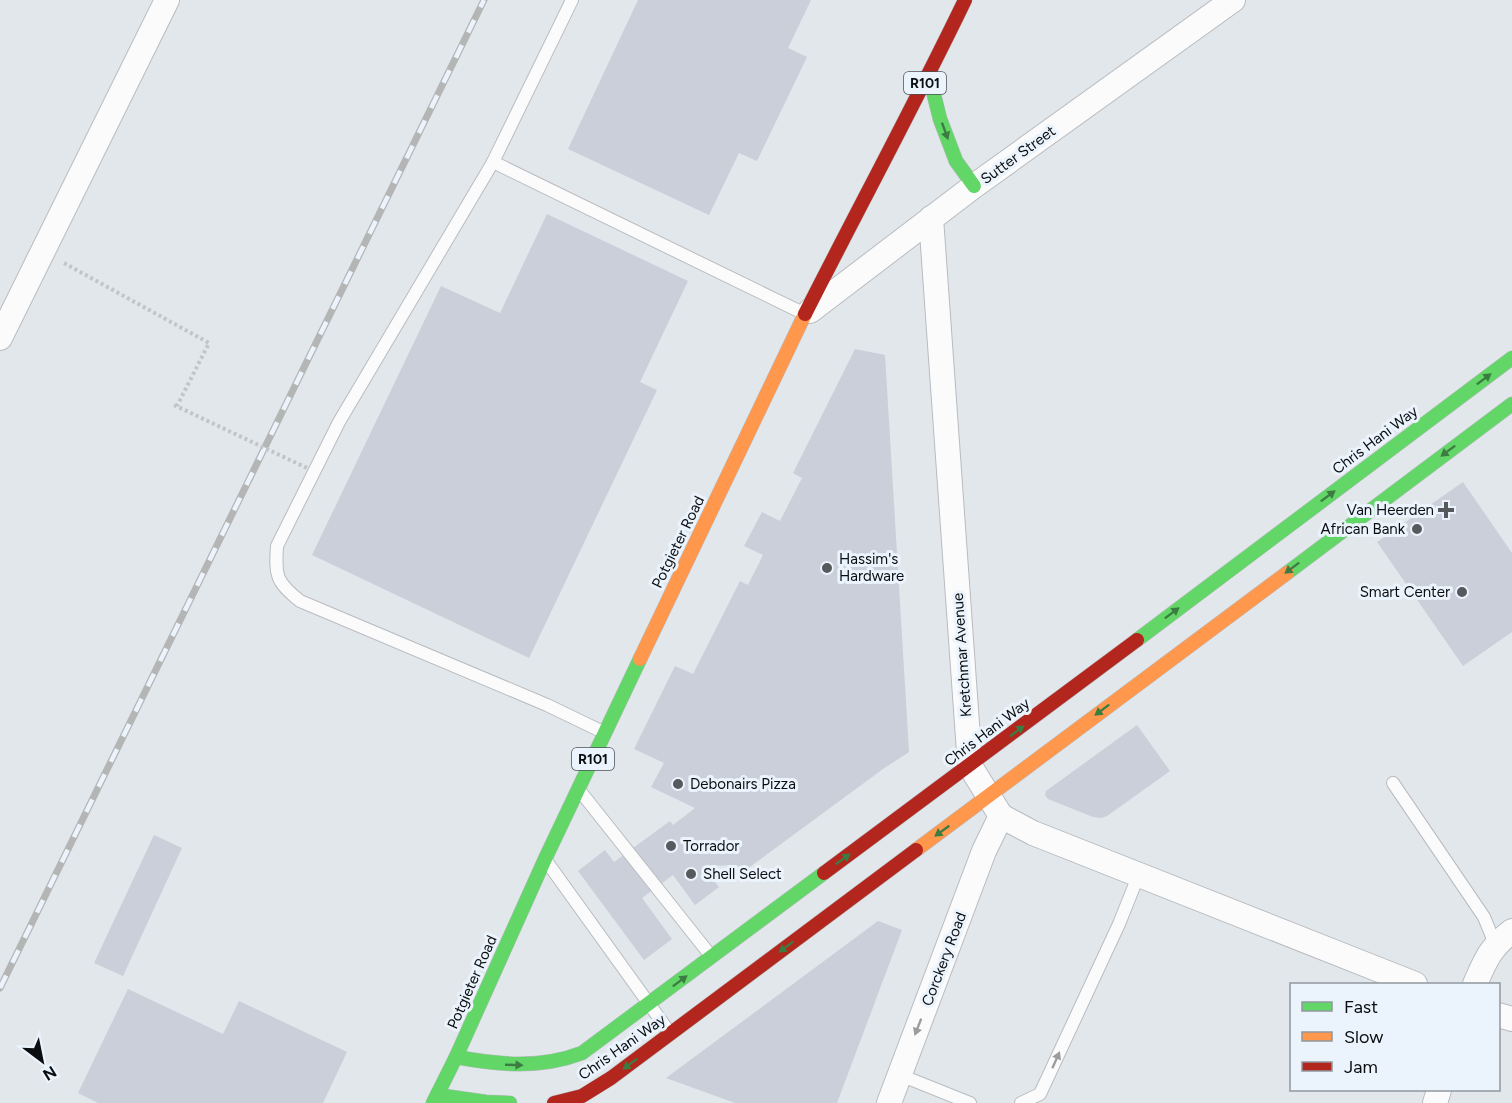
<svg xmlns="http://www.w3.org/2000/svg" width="1512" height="1103" font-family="Figtree,sans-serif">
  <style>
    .building { fill: #cacfda }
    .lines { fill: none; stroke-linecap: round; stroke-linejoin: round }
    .lane-casing { stroke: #b8bcc0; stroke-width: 14 }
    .street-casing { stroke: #b8bcc0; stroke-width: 26 }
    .fast-casing { stroke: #b8bcc0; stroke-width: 15 }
    .slow-casing { stroke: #b8bcc0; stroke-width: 15 }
    .jam-casing { stroke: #b8bcc0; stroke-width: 15 }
    .path { stroke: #c3c4c6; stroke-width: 4; stroke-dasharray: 3 3; stroke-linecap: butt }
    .lane { stroke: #fbfbfc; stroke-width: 12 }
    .street { stroke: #fbfbfc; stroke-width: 24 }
    .fast { stroke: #63d668; stroke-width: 14 }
    .slow { stroke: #ff974d; stroke-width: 14 }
    .jam { stroke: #b3261e; stroke-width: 14 }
    .rail-casing { stroke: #b4b6b6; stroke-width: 7 }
    .rail { stroke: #ebf4fd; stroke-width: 4.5; stroke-dasharray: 14; stroke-linecap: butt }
    .path-bridge { stroke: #c3c4c6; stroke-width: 4; stroke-dasharray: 3 3; stroke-linecap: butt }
    .oneway { fill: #3b7c40 }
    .oneway2 { fill: #9b9c9e }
    .poi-dot { fill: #565a5d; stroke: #ebf4fd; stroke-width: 2 }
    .labels { text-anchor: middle; stroke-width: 6; stroke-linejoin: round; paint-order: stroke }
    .shield { fill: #ebf4fd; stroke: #4e5357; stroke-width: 1.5 }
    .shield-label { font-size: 14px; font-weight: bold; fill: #0b0e10 }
    .street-label { font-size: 15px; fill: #0b0e10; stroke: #ebf4fd }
    .poi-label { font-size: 15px; fill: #0b0e10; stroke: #ebf4fd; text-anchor: start }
  </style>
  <rect width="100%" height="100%" fill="#e2e7eb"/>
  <g class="building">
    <path d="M638,0H811L788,48L807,57L757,161L739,153L709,215L568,149Z"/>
    <path d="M547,214L688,281L640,382L657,390L529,658L312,555L441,286L500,313Z"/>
    <path d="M855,349L885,355L909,752L883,769L743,872L737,865L703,866L719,887L695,905L673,875L642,898L672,939L644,960L578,871L605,850L614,862L670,821L673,825L695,808L651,787L664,763L634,749L675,666L693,674L740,581L748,585L763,555L744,546L762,512L780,521L802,478L793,473Z"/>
    <path d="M1463,482L1512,553V632L1463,666L1377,542Z"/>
    <path d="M1137,725L1170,771L1107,816L1101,818L1093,817L1048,799L1045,795L1046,791Z"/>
    <path d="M154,835L182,848L123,976L94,963Z"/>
    <path d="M878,921L902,930L837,1103H735L666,1078Z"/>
    <path d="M128,989L223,1034L239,1001L347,1052L323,1103H98L78,1093Z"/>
  </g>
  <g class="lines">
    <defs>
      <g id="lane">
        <path d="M572,0L493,162L339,422L277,546C275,576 276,582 300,601L547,705L603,732"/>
        <path d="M493,162L805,314"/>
        <path d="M1393,783L1484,917L1495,944"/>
        <path d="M580,791L711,956"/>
        <path d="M547,862L670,1033"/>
        <path d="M900,1075L970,1103"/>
        <path d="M1021,1103L1040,1094L1119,924L1139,874"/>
      </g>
      <g id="street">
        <path d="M931,218L970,766L1001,816L1033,833L1415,984"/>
        <path d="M810,311L974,186L1233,0"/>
        <path d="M0,338L167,0"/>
        <path d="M1475,984C1486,959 1490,948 1512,931"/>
        <path d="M1498,1015L1512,1019"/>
        <path d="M889,1103L984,851L1001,816"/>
        <path d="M1435,1103L1439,1090"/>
      </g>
      <g id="fast">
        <path d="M929,75L940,119L956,161L974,186"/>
        <path d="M1287,573L1512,404"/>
        <path d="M1137,640L1512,358"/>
        <path d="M456,1057C500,1065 540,1069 582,1053L824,873"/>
        <path d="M437,1095L486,1102L510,1103"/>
        <path d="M433,1103L456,1057L545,859L640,659"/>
      </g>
      <g id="slow">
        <path d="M640,659L805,314"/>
        <path d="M916,850L1287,573"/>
      </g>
      <g id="jam">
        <path d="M805,314C858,209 914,106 965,0"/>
        <path d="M824,873L1137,640"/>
        <path d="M554,1103L582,1096L611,1078L916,850"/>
      </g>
    </defs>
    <use href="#lane" class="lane-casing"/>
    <use href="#street" class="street-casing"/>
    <use href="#fast" class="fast-casing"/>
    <use href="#slow" class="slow-casing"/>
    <use href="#jam" class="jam-casing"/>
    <path class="path" d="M64,263L209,343L177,406"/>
    <use href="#lane" class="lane"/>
    <use href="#street" class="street"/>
    <use href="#fast" class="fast"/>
    <use href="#slow" class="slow"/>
    <use href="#jam" class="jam"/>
    <defs>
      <path id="rail" d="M0,988L484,0"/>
    </defs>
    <use href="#rail" class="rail-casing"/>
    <use href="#rail" class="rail"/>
    <path class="path-bridge" d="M174,405L307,468"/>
  </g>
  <defs><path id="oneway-solid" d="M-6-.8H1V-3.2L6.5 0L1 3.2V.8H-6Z" transform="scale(1.5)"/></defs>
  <g class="oneway">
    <use href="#oneway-solid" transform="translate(945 131) rotate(70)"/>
    <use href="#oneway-solid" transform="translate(1484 379) rotate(-37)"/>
    <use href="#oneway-solid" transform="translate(1448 451) rotate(143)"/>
    <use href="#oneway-solid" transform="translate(1328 496) rotate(-37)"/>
    <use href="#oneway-solid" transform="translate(1292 568) rotate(143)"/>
    <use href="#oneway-solid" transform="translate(1172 613) rotate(-37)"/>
    <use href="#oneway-solid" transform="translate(1102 710) rotate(143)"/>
    <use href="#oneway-solid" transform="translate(1017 731) rotate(-37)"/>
    <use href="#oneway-solid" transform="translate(942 831) rotate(144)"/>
    <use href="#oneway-solid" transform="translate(843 859) rotate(-36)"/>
    <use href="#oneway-solid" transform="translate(786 947) rotate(143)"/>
    <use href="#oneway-solid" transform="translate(680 981) rotate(-37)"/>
    <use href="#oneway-solid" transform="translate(630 1064) rotate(143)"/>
    <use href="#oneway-solid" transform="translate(514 1065) rotate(2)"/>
  </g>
  <g class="oneway2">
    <use href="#oneway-solid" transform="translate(918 1027) rotate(111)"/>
    <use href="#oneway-solid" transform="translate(1056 1060) rotate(-66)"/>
  </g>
  <g class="poi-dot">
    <path d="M1443 501h6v6h6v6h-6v6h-6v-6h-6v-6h6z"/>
    <circle cx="1417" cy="529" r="6"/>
    <circle cx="827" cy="568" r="6"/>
    <circle cx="1462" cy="592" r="6"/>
    <circle cx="678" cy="784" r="6"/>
    <circle cx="671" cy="846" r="6"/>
    <circle cx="691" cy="874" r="6"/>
  </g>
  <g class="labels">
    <g class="shield">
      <rect x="904" y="72" width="42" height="22" rx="4.5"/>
      <rect x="572" y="748" width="42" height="22" rx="4.5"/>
    </g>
    <g class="shield-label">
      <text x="925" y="88">R101</text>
      <text x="593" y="764">R101</text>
    </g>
    <g class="street-label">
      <text transform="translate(1018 155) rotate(-36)" y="5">Sutter Street</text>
      <text transform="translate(1375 440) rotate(-37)" y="5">Chris Hani Way</text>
      <text transform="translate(678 542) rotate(-64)" y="5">Potgieter Road</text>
      <text transform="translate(962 655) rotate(-94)" y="5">Kretchmar Avenue</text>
      <text transform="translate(987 732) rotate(-37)" y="5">Chris Hani Way</text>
      <text transform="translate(944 959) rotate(-69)" y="5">Corckery Road</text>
      <text transform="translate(472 982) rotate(-66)" y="5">Potgieter Road</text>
      <text transform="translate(622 1047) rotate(-35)" y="5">Chris Hani Way</text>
    </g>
    <g class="poi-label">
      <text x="1434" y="515" text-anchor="end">Van Heerden</text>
      <text x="1405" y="534" text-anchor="end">African Bank</text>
      <text x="839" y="564">Hassim's<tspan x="839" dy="17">Hardware</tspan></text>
      <text x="1450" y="597" text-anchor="end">Smart Center</text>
      <text x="690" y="789">Debonairs Pizza</text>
      <text x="683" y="851">Torrador</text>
      <text x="703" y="879">Shell Select</text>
    </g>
  </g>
  <rect x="1290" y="983" width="210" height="108" fill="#ebf4fd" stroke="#91989e" stroke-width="1.5"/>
  <rect x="1302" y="1002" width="30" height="9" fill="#63d668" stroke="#91989e" stroke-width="1.5"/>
  <text x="1344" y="1013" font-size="18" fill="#0b0e10">Fast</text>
  <rect x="1302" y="1032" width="30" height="9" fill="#ff974d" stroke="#91989e" stroke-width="1.5"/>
  <text x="1344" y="1043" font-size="18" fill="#0b0e10">Slow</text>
  <rect x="1302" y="1062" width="30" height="9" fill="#b3261e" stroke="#91989e" stroke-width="1.5"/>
  <text x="1344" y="1073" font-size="18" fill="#0b0e10">Jam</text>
  <g transform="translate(42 1061) rotate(148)" stroke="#ebf4fd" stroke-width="4.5" paint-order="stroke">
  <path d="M0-4.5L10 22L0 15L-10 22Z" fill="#0b0e10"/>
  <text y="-9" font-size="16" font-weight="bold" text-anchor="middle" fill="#0b0e10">N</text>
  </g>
</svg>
